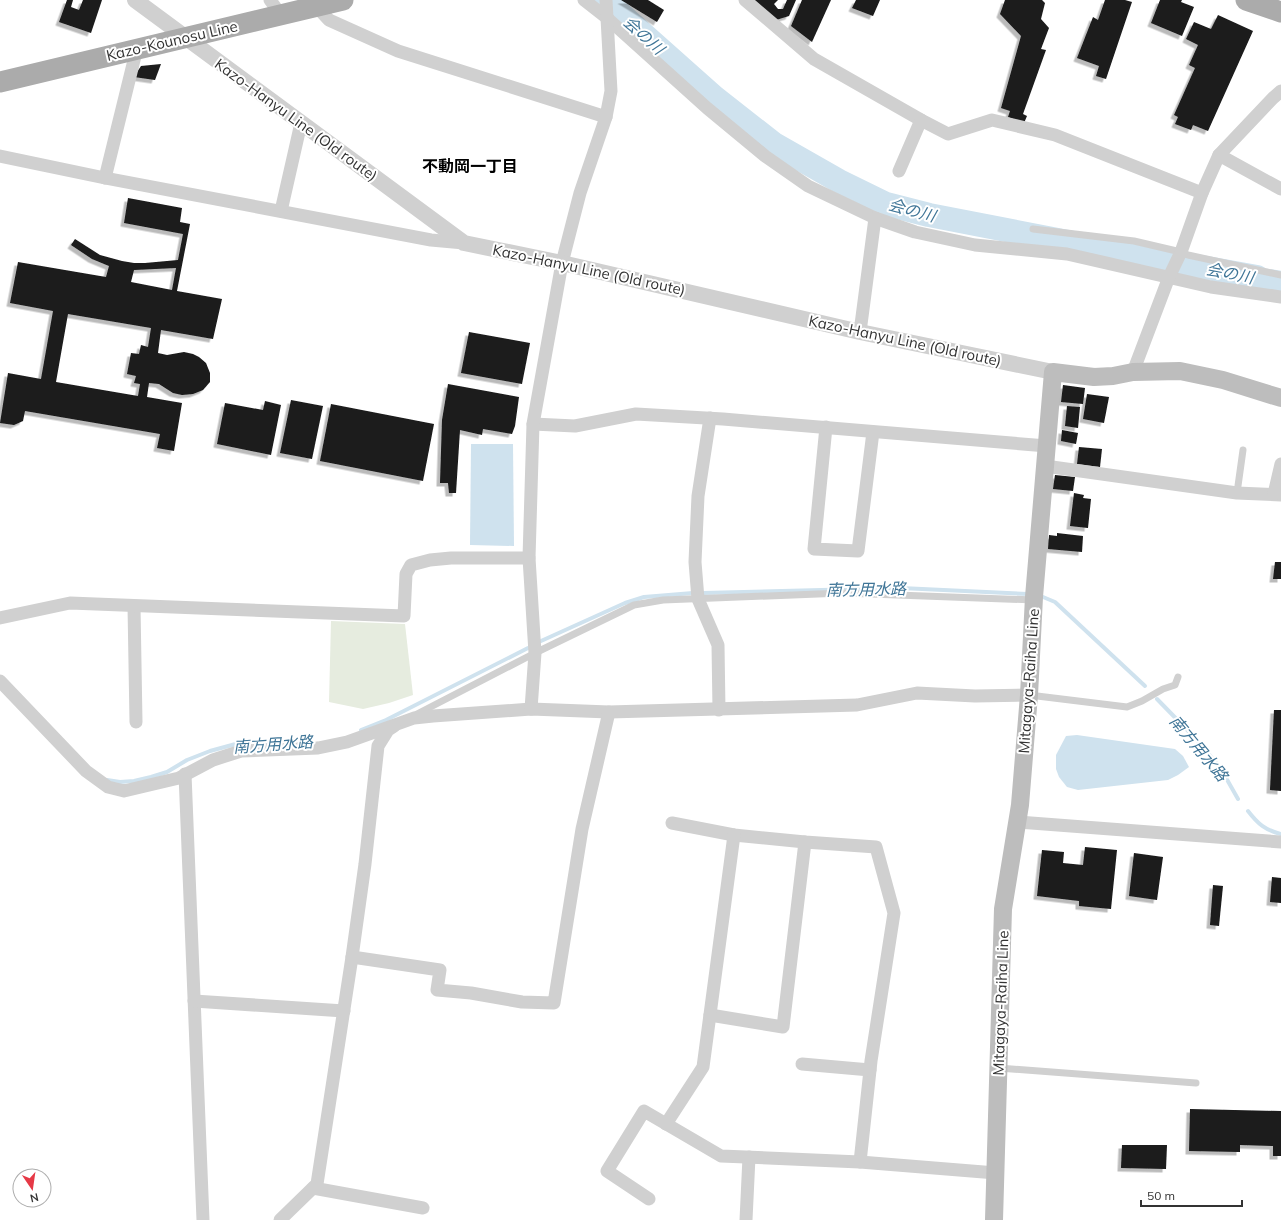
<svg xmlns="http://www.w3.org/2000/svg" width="1281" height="1220" font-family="Mulish,'Noto Sans JP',sans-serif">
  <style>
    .green { fill: #e6ecdf }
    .water { fill: #cfe2ee }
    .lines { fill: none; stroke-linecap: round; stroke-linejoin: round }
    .stream { stroke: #cfe2ee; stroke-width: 4 }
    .river { stroke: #cfe2ee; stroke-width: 24 }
    .building { fill: #1a1a1a; fill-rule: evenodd; filter: url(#shadow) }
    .service { stroke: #d0d0d0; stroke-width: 7 }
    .minor { stroke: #d0d0d0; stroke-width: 13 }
    .tertiary { stroke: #d0d0d0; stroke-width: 16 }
    .secondary { stroke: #bdbdbd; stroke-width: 18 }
    .primary { stroke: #ababab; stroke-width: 21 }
    .labels { text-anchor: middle; stroke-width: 4; stroke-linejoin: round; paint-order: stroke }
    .street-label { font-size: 15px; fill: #333; stroke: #fff }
    .water-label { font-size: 16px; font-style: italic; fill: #3f7597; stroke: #fff }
    .neighbourhood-label { font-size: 16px; font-weight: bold; fill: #000; stroke: #fff }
  </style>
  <defs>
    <filter id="shadow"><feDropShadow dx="-3.5" dy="3.5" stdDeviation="0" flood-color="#0004"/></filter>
  </defs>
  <rect width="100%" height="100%" fill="#fff"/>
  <path class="green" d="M331,621L405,624L413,695L389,703L363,709L329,702Z"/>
  <g class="water">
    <path d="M471,444H513L514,546L470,545Z"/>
    <path d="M1077,735L1175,749L1183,756L1189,767L1178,775L1168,780L1078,790L1067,787L1059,777L1056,769V755L1066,736Z"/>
  </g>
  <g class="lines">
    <g class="stream">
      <path d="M703,593L901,588L1028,594"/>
      <path d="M1043,597L1055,602L1145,686"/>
      <path d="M541,641L625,603L644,597L693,593"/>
      <path d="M1157,699L1198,741L1221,769L1238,799"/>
      <path d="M361,730L386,720L528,648"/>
      <path d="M107,780L120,782L134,781L151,777L167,772L187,760L210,751L243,742L292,743"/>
      <path d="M1248,811C1258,824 1265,830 1281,834"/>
    </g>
    <path class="river" d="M605,0L714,97L774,144L839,181L886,204L929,215L1151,258L1171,263H1179L1257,277L1262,280L1281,283"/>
  </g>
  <g class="building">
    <path d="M67,0H73L71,7L79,10L83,0H102L91,33L59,22Z"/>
    <path d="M621,0H648L664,10L657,22Z"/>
    <path d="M753,0H778L774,4L778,9H783L787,0H796L789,16L776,20Z"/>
    <path d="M802,0H831L812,42L791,26Z"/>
    <path d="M856,0H880L873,16L852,8Z"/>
    <path d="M1005,0H1042L1045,3L1041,19L1049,28L1041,49L1046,50L1023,114L1027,116L1024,123L1008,117L1010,111L1001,108L1021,36L1000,14Z"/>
    <path d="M1105,0H1125L1132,2L1106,79L1096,76L1099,66L1077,58L1093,17L1098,20Z"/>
    <path d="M1160,0H1182L1181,2L1194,7L1182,36L1151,23Z"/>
    <path d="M1218,15L1253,31L1208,131L1193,125L1191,130L1175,124L1178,117L1174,115L1195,68L1189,65L1198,45L1186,39L1194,22L1211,29Z"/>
    <path d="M161,64L155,80L134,77L141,66Z"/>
    <path d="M128,198L182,208L180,222L190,224L177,291L222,299L213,339L161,330L158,353L167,355L184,352L193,354L199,357L206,363L210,373V382L203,390L193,394L182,395L173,393L159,384L149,383L147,397L182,403L174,451L157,448L160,434L25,411L23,421L14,425L0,423L8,373L41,379L53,311L10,303L18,262L106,277L109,266L92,259L71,245L75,239L100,255L122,261L134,263H145L178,260L183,234L124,223ZM176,268L172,290L131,282L134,270ZM68,314L151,328L148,347L141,345L139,354L131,353L127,374L136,376L134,383L140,384L138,396L56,382Z"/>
    <path d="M469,332L530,343L522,384L461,373Z"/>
    <path d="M448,384L519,397L515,426L512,434L483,429L482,435L460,430L456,493H449L448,483H440L442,420Z"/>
    <path d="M1063,385L1085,388L1083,404L1061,402Z"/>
    <path d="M1087,394L1109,397L1104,423L1083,419Z"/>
    <path d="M291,400L323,406L312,459L280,453Z"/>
    <path d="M265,401L281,405L271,455L217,444L225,403L263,410Z"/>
    <path d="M331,404L434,424L423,481L320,461Z"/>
    <path d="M1067,406L1080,407L1078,428L1065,426Z"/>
    <path d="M1062,430L1078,433L1076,444L1061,441Z"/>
    <path d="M1079,447L1102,449L1100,467L1077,464Z"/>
    <path d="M1055,475L1075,477L1073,491L1053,489Z"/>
    <path d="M1074,493L1084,495L1083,498L1091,499L1088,528L1070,526Z"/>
    <path d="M1057,533L1083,536L1082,552L1048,549L1049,535L1057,536Z"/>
    <path d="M1275,562H1281V579H1273Z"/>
    <path d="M1274,710H1281V791L1270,790Z"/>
    <path d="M1085,847L1117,850L1111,909L1079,906V901L1037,896L1042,850L1064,852L1063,863L1083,865Z"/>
    <path d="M1134,853L1163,857L1157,900L1129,896Z"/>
    <path d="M1272,877L1281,878V903L1270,902Z"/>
    <path d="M1213,885L1223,886L1219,926L1210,925Z"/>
    <path d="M1190,1109L1281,1111V1156H1273V1146L1240,1145V1152L1189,1151Z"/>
    <path d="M1122,1145H1167L1166,1169L1121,1168Z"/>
  </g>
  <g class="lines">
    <g class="service">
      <path d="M1033,229L1134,241L1181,252L1188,255L1281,275"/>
      <path d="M1237,493L1243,450"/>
      <path d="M1029,695L1127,707L1142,701L1163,689L1175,685L1178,677"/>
      <path d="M417,714L535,653L634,605L663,600L843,593L1034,600"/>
      <path d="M999,1068L1196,1083"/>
    </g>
    <g class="minor">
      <path d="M270,0L281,15"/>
      <path d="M584,0L607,18L707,108L765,156L808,186L875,218L915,232L975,245L1067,254L1211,287L1281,297"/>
      <path d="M745,0L814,59L921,120"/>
      <path d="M316,6L329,20L398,51L606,117"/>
      <path d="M1219,155L1281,189"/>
      <path d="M0,156L105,178L431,240L464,243"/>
      <path d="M899,171L921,120L948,134L992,120L1055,135L1202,193"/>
      <path d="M105,178L137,48"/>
      <path d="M281,211L301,123"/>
      <path d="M860,332L875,218"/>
      <path d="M1133,372L1169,277L1181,252L1202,193L1219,155L1273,98L1281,91"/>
      <path d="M710,418L698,496L695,562L698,599L718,645L719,710"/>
      <path d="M533,424L575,426L636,414L723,419L1047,446"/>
      <path d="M826,427L814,549L858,551L873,432"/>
      <path d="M1045,466L1237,493L1281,495"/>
      <path d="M1274,494L1281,464"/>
      <path d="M134,606L136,722"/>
      <path d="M0,618L70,603L404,616L406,574L411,565L430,560L451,558H529"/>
      <path d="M0,681L86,771L108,787L124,791L179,778L213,760L241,751L318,748L347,742L414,718L433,716L531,709L609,712L857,705L917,693L975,696L1029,695"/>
      <path d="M531,709L535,653L529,558L533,424L562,263L580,193L606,117L611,91L606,0"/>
      <path d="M185,774L203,1220"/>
      <path d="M1018,822L1281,842"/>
      <path d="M672,823L734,835L805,842L876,847L894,913L871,1061L860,1162"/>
      <path d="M352,957L440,970L437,990L471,993L522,1002L554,1003L582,829L609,712"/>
      <path d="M194,1001L344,1011"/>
      <path d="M710,1015L783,1027L805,842"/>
      <path d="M802,1064L870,1070"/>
      <path d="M666,1124L703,1067L734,835"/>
      <path d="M313,1188L423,1208"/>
      <path d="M649,1199L607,1171L644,1111L721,1156L860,1162L996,1173"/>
      <path d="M280,1220L317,1184L352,957L365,864L378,746L388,730L394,726"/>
      <path d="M746,1220L749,1157"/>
    </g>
    <path class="tertiary" d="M135,0L464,243L562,263L860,332L1053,372"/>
    <path class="secondary" d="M994,1220L1003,909L1020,805L1029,695L1034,597L1053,372L1094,377L1113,376L1133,372L1180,371L1223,380L1281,398"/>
    <g class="primary">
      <path d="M1246,0L1281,12"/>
      <path d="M0,82L343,0"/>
    </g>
  </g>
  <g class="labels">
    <g class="street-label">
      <text transform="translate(172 41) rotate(-13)" y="5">Kazo-Kounosu Line</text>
      <text transform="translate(296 120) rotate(36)" y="5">Kazo-Hanyu Line (Old route)</text>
      <text transform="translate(589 270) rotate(12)" y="5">Kazo-Hanyu Line (Old route)</text>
      <text transform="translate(905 341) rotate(12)" y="5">Kazo-Hanyu Line (Old route)</text>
      <text transform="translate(1029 681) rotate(-86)" y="5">Mitagaya-Raiha Line</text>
      <text transform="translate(1001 1003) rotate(-88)" y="5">Mitagaya-Raiha Line</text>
    </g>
    <g class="water-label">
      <text transform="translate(644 35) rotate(42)" y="6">会の川</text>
      <text transform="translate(912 210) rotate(15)" y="6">会の川</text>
      <text transform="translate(1230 273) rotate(11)" y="6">会の川</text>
      <text transform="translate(866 589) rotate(-1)" y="6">南方用水路</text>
      <text transform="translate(273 744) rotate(-4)" y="6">南方用水路</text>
      <text transform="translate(1199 748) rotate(50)" y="6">南方用水路</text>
    </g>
    <g class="neighbourhood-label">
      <text x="470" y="172">不動岡一丁目</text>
    </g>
  </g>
  <g transform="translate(32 1188) rotate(167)"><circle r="19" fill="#ffffff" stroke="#adadad"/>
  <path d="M0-3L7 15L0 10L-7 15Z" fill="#e63946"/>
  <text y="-6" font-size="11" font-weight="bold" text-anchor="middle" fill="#333333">N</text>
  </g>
  <path d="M1141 1200v6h101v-6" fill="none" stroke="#333333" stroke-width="2"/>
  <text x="1147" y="1200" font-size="12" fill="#333333" stroke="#ffffff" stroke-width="3" paint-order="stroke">50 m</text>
</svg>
